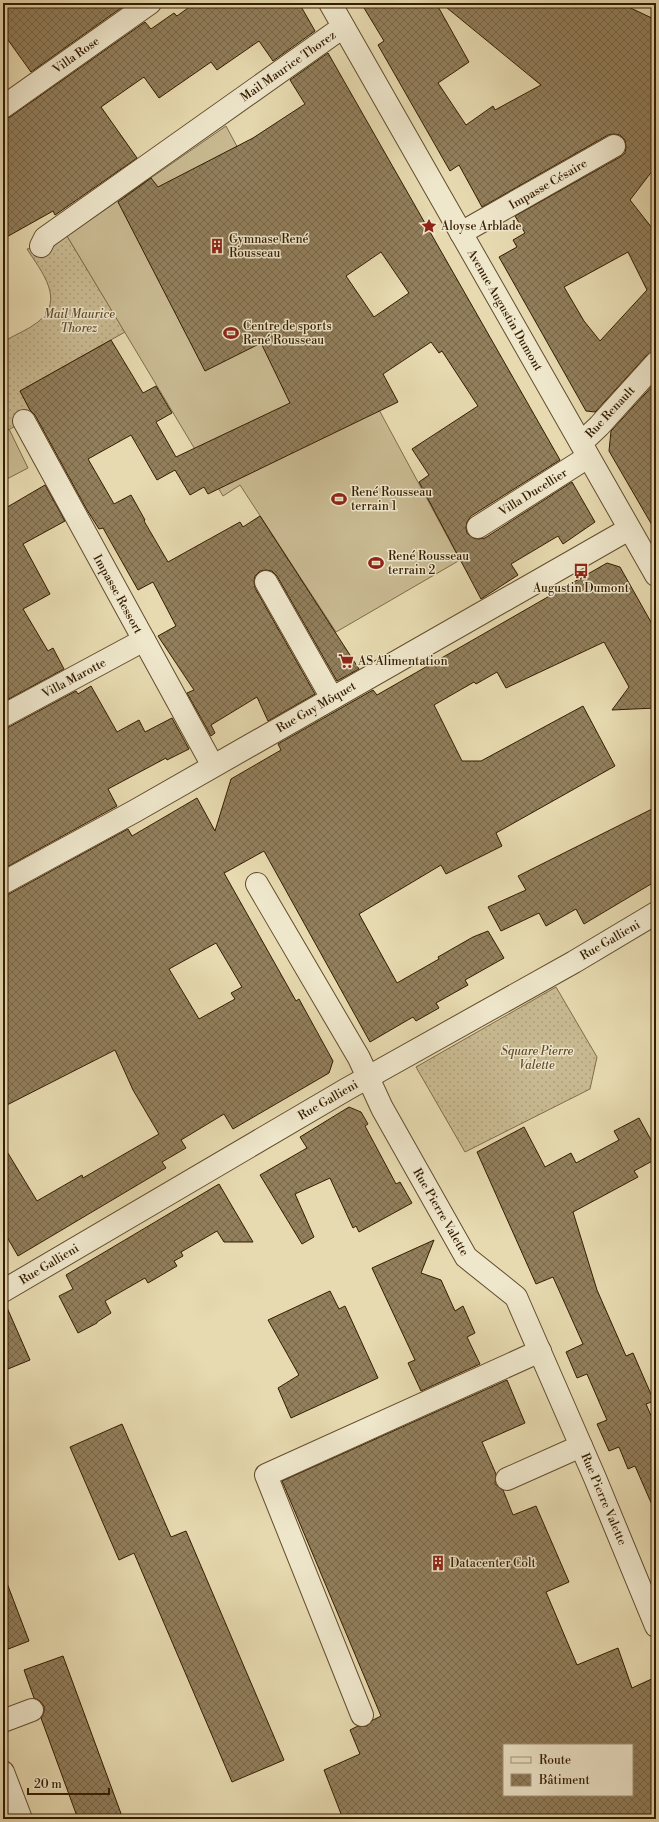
<svg xmlns="http://www.w3.org/2000/svg" width="659" height="1822" font-family="'Libre Bodoni',serif">
  <style>
    .grass { fill: url(#grass-dots); stroke: #7f6c49 }
    .garden { fill: #c9ba92; stroke: #7f6c49 }
    .building { fill: url(#building-cross-hatch); stroke: #351d00; fill-rule: evenodd }
    .lines { fill: none; stroke-linecap: round; stroke-linejoin: round }
    .minor-casing { stroke: #624c2c; stroke-width: 24 }
    .minor { stroke: #efe7cc; stroke-width: 22 }
    .labels { text-anchor: middle; stroke-width: 3; stroke-linejoin: round; paint-order: stroke }
    .street-label { font-size: 12px; fill: #351d00; stroke: #efe7cc }
    .poi-label { font-size: 12px; fill: #351d00; stroke: #efe7cc; text-anchor: start }
    .park-label { font-size: 12px; font-style: italic; fill: #614c2c; stroke: #efe7cc }
  </style>
  <defs>
    <pattern id="grass-dots" width="8" height="8" patternUnits="userSpaceOnUse"><rect width="8" height="8" fill="#c9ba92"/><path d="M2 2h.1M6 6h.1" fill="none" stroke="#ad9f7c" stroke-width="1.8" stroke-linecap="round"/></pattern>
    <pattern id="building-cross-hatch" width="8" height="8" patternUnits="userSpaceOnUse"><rect width="8" height="8" fill="#927f5c"/><path d="M0 0l8 8M0 8l8-8" fill="none" stroke="#78674a"/></pattern>
  </defs>
  <rect width="100%" height="100%" fill="#e7dab0"/>
  <filter id="stains"><feTurbulence type="fractalNoise" baseFrequency=".005" numOctaves="4"/><feColorMatrix values="0 0 0 0 .2 0 0 0 0 .09 0 0 0 0 .02 0 0 0 .5 -.17"/></filter>
  <radialGradient id="worn" r=".72"><stop offset=".6" stop-color="#630" stop-opacity="0"/><stop offset="1" stop-color="#630" stop-opacity=".3"/></radialGradient>
  <g class="grass">
    <path d="M67,236L125,332L20,391L33,416L3,433V342C14,335 28,330 38,322C66,300 41,271 27,249L41,246Z"/>
    <path d="M556,987L597,1057L590,1089L465,1152L416,1067Z"/>
  </g>
  <g class="garden">
    <path d="M226,126L460,560L336,632L240,485L223,496L67,236Z"/>
    <path d="M9,429L28,468L3,481V433Z"/>
  </g>
  <g class="building">
    <path d="M3,3H128L31,72L3,33Z"/>
    <path d="M195,3H299L315,31L273,61L259,41L217,70L211,62L159,98L144,77L101,107L137,158L55,215L53,211L3,239V119L10,117L145,22L151,29L174,13L177,16Z"/>
    <path d="M361,3H436L469,62L438,83L466,125L493,106L495,110L541,85L441,3H620L656,20V166L630,200L656,233V351L647,355L595,412L586,411L499,257L517,247L513,240L525,233L515,216L620,157L625,153L626,146L625,140L620,135L614,134L608,135L482,207L459,165L450,171L378,45L384,41ZM628,252L647,290L600,341L584,321L564,287Z"/>
    <path d="M328,53L560,460L471,516L467,522L466,528L467,533L473,538L479,539L485,538L572,482L595,522L563,544L558,536L511,564L518,575L481,599L419,482L429,475L412,449L478,406L442,351L439,353L431,342L383,374L398,402L208,494L204,487L190,495L175,470L157,480L131,435L88,459L114,504L131,495L145,520L144,521L168,562L240,522L243,527L260,516L359,669L337,681L277,576L272,571L266,570L260,571L255,576L254,582L255,588L315,694L268,721L257,697L211,725L215,733L211,736L187,693L194,690L158,636L176,626L153,582L138,590L103,528L99,529L87,510L35,415L30,410L20,391L111,340L143,393L156,386L172,413L156,422L176,457L290,403L261,343L205,371L118,202L151,178L158,187L253,138L305,104L290,80ZM381,252L409,293L374,317L346,276Z"/>
    <path d="M656,382V532L609,451L611,431Z"/>
    <path d="M45,485L65,521L23,544L50,594L23,609L48,651L53,648L64,669L3,702V507L4,509Z"/>
    <path d="M607,563L620,567L656,631V708L612,710L629,687L604,642L506,688L497,672L476,684L474,682L434,705L462,761H481L583,706L615,766L496,833L502,846L446,874L441,865L359,914L397,983L439,959L438,957L473,937L488,931L504,958L465,980L468,985L436,1003L439,1008L416,1021L413,1017L370,1042L264,851L228,871L224,873L296,1001L299,999L333,1061L329,1073L233,1129L224,1114L181,1140L186,1148L162,1162L166,1168L18,1256L3,1230V1145L37,1201L82,1175L83,1178L159,1134L133,1090L115,1050L3,1107V895L9,894L128,829L132,836L197,798L215,831L231,779L281,750L278,744L373,690L377,695ZM216,943L242,987L231,993L235,999L199,1019L169,969Z"/>
    <path d="M91,686L117,732L139,720L145,732L172,718L189,749L167,760L166,758L108,789L117,806L3,869V728L9,727L76,691L78,694Z"/>
    <path d="M656,807V881L584,924L576,909L546,926L539,913L501,931L488,907L526,890L518,876Z"/>
    <path d="M349,1107L361,1112L368,1124L365,1126L396,1184L400,1182L412,1203L359,1232L356,1226L353,1228L330,1178L295,1194L314,1237L302,1244L260,1175L307,1148L300,1137Z"/>
    <path d="M639,1118L656,1149V1159L634,1171L638,1177L573,1212L597,1290L626,1356L633,1353L654,1401L646,1404L656,1427V1514L635,1466L628,1469L619,1447L609,1451L597,1424L607,1420L587,1374L577,1378L566,1352L583,1344L553,1277L536,1284L477,1152L524,1127L545,1167L571,1153L576,1163L619,1140L614,1131Z"/>
    <path d="M219,1184L253,1242H224L217,1231L181,1252L183,1256L174,1261L177,1266L148,1283L145,1278L105,1301L111,1313L97,1322V1323L78,1333L59,1296L73,1289L66,1275Z"/>
    <path d="M434,1240L421,1273L441,1280L455,1311L463,1306L475,1333L467,1337L480,1364L421,1391L408,1363L415,1360L372,1268Z"/>
    <path d="M330,1291L339,1309L345,1306L378,1378L291,1418L278,1388L299,1375L268,1320Z"/>
    <path d="M3,1303H5L30,1360L3,1371Z"/>
    <path d="M507,1380L525,1423L482,1442L496,1474L495,1484L503,1490L513,1515L536,1506L569,1582L546,1592L577,1665L618,1648L632,1688L656,1677V1819H343L324,1770L360,1754L350,1730L358,1726H367L373,1720L381,1716L282,1481ZM504,1745H632V1795H504Z"/>
    <path d="M122,1424L171,1537L186,1531L284,1760L232,1782L134,1553L119,1560L70,1447Z"/>
    <path d="M3,1578H5L29,1641L3,1651Z"/>
    <path d="M63,1656L123,1819H78L41,1718L44,1712V1706L40,1701L34,1698L24,1670Z"/>
  </g>
  <g class="lines">
    <defs>
      <g id="minor">
        <path d="M330,3L656,575"/>
        <path d="M3,107L150,3"/>
        <path d="M461,233L614,146"/>
        <path d="M41,246L45,238L343,27"/>
        <path d="M24,421L213,766"/>
        <path d="M581,443L599,426L656,363"/>
        <path d="M478,527L588,457"/>
        <path d="M266,582L332,698"/>
        <path d="M3,716L144,640"/>
        <path d="M3,883L135,811L629,529"/>
        <path d="M257,884L359,1058L382,1108L466,1257L516,1297L595,1478L656,1626"/>
        <path d="M3,1291L347,1089L574,962L656,913"/>
        <path d="M507,1479L581,1446"/>
        <path d="M362,1715L266,1475L540,1351"/>
        <path d="M3,1721L32,1710"/>
        <path d="M3,1772L21,1819"/>
      </g>
    </defs>
    <use href="#minor" class="minor-casing"/>
    <use href="#minor" class="minor"/>
  </g>
  <defs>
    <symbol id="sight-bare" viewBox="-9 -9 18 18"><path d="M0-6L1.8-2.2L6-1.7L2.9 1.2L3.7 5.4L0 3.3L-3.7 5.4L-2.9 1.2L-6-1.7L-1.8-2.2Z" fill="#8f2418" stroke="#efe7cc" stroke-width="2.5" paint-order="stroke"/></symbol>
    <symbol id="building-bare" viewBox="-9 -9 18 18"><path d="M-4-6H4V6H1V3H-1V6H-4ZM-2.5-4.3h1.7v1.8h-1.7ZM.8-4.3h1.7v1.8H.8ZM-2.5-1h1.7V.8h-1.7ZM.8-1h1.7V.8H.8Z" fill="#8f2418" stroke="#efe7cc" stroke-width="2.5" paint-order="stroke"/></symbol>
    <symbol id="stadium-bare" viewBox="-9 -9 18 18"><path d="M0-5a6.5 5 0 1 0 0 10a6.5 5 0 1 0 0-10ZM-3.5-1.8h7v3.6h-7Z" fill="#8f2418" stroke="#efe7cc" stroke-width="2.5" paint-order="stroke"/></symbol>
    <symbol id="bus-bare" viewBox="-9 -9 18 18"><path d="M-5-6H5V4H4V6H2V4H-2V6H-4V4H-5ZM-3.5-4V0h7V-4ZM-3.5 1.2v1.5H-2V1.2ZM2 1.2v1.5H3.5V1.2Z" fill="#8f2418" stroke="#efe7cc" stroke-width="2.5" paint-order="stroke"/></symbol>
    <symbol id="supermarket-bare" viewBox="-9 -9 18 18"><path d="M-6-5.5h2.5l.6 2H6L4.5 2H-2.5L-4.4-4H-6ZM-1.5 3.2a1.3 1.3 0 1 0 .1 0ZM3 3.2a1.3 1.3 0 1 0 .1 0Z" fill="#8f2418" stroke="#efe7cc" stroke-width="2.5" paint-order="stroke"/></symbol>
  </defs>
  <g fill-rule="evenodd">
    <use href="#sight-bare" x="418" y="215" width="22" height="22"/>
    <use href="#building-bare" x="206" y="235" width="22" height="22"/>
    <use href="#stadium-bare" x="220" y="322" width="22" height="22"/>
    <use href="#stadium-bare" x="328" y="488" width="22" height="22"/>
    <use href="#stadium-bare" x="365" y="552" width="22" height="22"/>
    <use href="#bus-bare" x="570" y="560" width="22" height="22"/>
    <use href="#supermarket-bare" x="335" y="650" width="22" height="22"/>
    <use href="#building-bare" x="427" y="1552" width="22" height="22"/>
  </g>
  <g class="labels">
    <g class="street-label">
      <text transform="translate(76 55) rotate(-35)" y="4">Villa Rose</text>
      <text transform="translate(288 66) rotate(-35)" y="4">Mail Maurice Thorez</text>
      <text transform="translate(548 184) rotate(-30)" y="4">Impasse Césaire</text>
      <text transform="translate(505 310) rotate(60)" y="4">Avenue Augustin Dumont</text>
      <text transform="translate(610 412) rotate(-47)" y="4">Rue Renault</text>
      <text transform="translate(533 492) rotate(-32)" y="4">Villa Ducellier</text>
      <text transform="translate(118 594) rotate(61)" y="4">Impasse Ressort</text>
      <text transform="translate(74 678) rotate(-28)" y="4">Villa Marotte</text>
      <text transform="translate(316 707) rotate(-30)" y="4">Rue Guy Môquet</text>
      <text transform="translate(610 940) rotate(-30)" y="4">Rue Gallieni</text>
      <text transform="translate(328 1100) rotate(-30)" y="4">Rue Gallieni</text>
      <text transform="translate(441 1212) rotate(60)" y="4">Rue Pierre Valette</text>
      <text transform="translate(49 1264) rotate(-31)" y="4">Rue Gallieni</text>
      <text transform="translate(604 1499) rotate(67)" y="4">Rue Pierre Valette</text>
    </g>
    <g class="poi-label">
      <text x="441" y="230">Aloyse Arblade</text>
      <text x="229" y="243">Gymnase René<tspan x="229" dy="14">Rousseau</tspan></text>
      <text x="243" y="330">Centre de sports<tspan x="243" dy="14">René Rousseau</tspan></text>
      <text x="351" y="496">René Rousseau<tspan x="351" dy="14">terrain 1</tspan></text>
      <text x="388" y="560">René Rousseau<tspan x="388" dy="14">terrain 2</tspan></text>
      <text x="581" y="592" text-anchor="middle">Augustin Dumont</text>
      <text x="358" y="665">AS Alimentation</text>
      <text x="450" y="1567">Datacenter Colt</text>
    </g>
    <g class="park-label">
      <text x="79" y="318">Mail Maurice<tspan x="79" dy="14">Thorez</tspan></text>
      <text x="537" y="1055">Square Pierre<tspan x="537" dy="14">Valette</tspan></text>
    </g>
  </g>
  <rect width="659" height="1822" fill="none" stroke="#e7dab0" stroke-width="16"/>
  <rect x="4" y="4" width="651" height="1814" fill="none" stroke="#351d00" stroke-width="2"/>
  <rect x="8" y="8" width="643" height="1806" fill="none" stroke="#351d00"/>
  <rect x="503" y="1744" width="130" height="52" fill="#efe7cc" stroke="#a5967a"/>
  <rect x="511" y="1757" width="20" height="6" fill="#efe7cc" stroke="#a5967a"/>
  <text x="539" y="1764" font-size="12" fill="#351d00">Route</text>
  <rect x="511" y="1774" width="20" height="12" fill="url(#building-cross-hatch)" stroke="#a5967a"/>
  <text x="539" y="1784" font-size="12" fill="#351d00">Bâtiment</text>
  <path d="M28 1788v6h81v-6" fill="none" stroke="#351d00" stroke-width="2"/>
  <text x="34" y="1788" font-size="12" fill="#351d00" stroke="#efe7cc" stroke-width="3" paint-order="stroke">20 m</text>
  <rect width="100%" height="100%" filter="url(#stains)"/>
  <rect width="100%" height="100%" fill="url(#worn)"/>
</svg>
